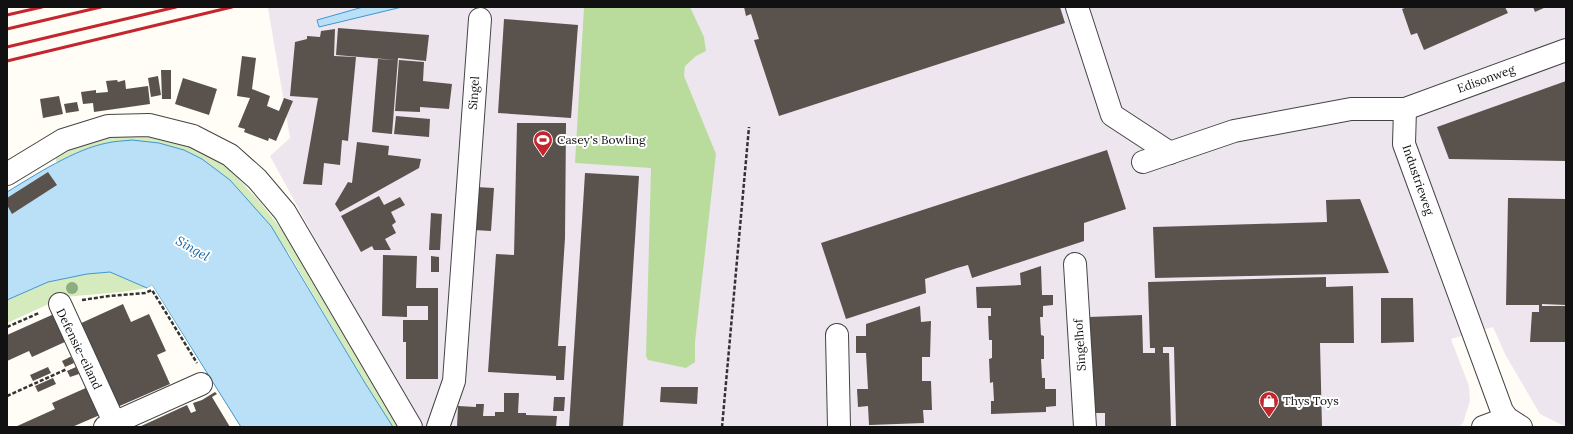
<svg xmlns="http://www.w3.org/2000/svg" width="1573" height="434" font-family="Lora,serif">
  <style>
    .industrial { fill: #eee6ef }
    .green { fill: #d5ebbd }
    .forest { fill: #b9dc9c }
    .water { fill: #b9e0f7; stroke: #3f96cf }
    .pier { fill: #fffdf5 }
    .building { fill: #5a524d }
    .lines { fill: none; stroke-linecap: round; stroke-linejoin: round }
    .minor-casing { stroke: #444; stroke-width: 24 }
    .path { stroke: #333; stroke-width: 2.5; stroke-dasharray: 4 2; stroke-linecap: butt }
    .minor { stroke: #fff; stroke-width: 22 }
    .rail { stroke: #c4262e; stroke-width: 3 }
    .tree { fill: #8dad7f }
    .labels { text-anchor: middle; stroke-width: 4; stroke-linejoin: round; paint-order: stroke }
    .street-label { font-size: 12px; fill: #111; stroke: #fff }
    .poi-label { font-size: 12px; fill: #111; stroke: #fff; text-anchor: start }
    .water-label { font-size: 13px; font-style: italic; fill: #1768a6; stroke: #fff }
  </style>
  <rect width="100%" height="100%" fill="#fffdf5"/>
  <path class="industrial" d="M272,7H1566V427L1540,414L1506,356L1493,327L1451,339L1469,386L1470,401L1463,423L1459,427H424L414,421L270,156L290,138L268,8Z"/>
  <g class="green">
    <path d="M131,131L190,142L232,168L233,173L260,202L282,230L286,227L403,427H393L365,383L288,252L106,143L81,152L57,163L53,152Z"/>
    <path d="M110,272L147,288L122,292L64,297L7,323V300L48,282L87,274Z"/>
  </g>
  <path class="forest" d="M584,7H690L704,37L706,51L696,56L685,66L684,76L716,154L695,342V362L686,368L648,360L646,356L651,168L575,163Z"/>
  <g class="water">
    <path d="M363,7H402L319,27L317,20Z"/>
    <path d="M132,140L159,143L184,150L202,159L230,180L271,226L365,383L393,427H241L152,285L147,288L110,272L87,274L48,282L7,300V192C35,175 75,149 107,143C115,141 124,141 132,140Z"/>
  </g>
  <path class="pier" d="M152,285L212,382L210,383L151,288L148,290L147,288Z"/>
  <g class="building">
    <path d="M744,7H1060L1065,23L779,116L754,40L759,39L751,14L746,16Z"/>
    <path d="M1407,7H1505L1508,13L1424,50L1417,33L1411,35L1402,9Z"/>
    <path d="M1533,7H1546L1535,12Z"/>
    <path d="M504,19L578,25L571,118L498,113Z"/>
    <path d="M338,28L429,35L426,61L398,58L392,134L372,132L378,59L396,60L336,55Z"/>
    <path d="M335,29L334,56L356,57L348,141L342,140L340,165L324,163L322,185L303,184L318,98L290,96L295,42L307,39V36L320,37L321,31Z"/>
    <path d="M242,56L256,58L252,89L270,96L267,106L279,111L284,98L293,101L276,141L269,138L268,141L244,132L245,129L238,127L250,98L237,96Z"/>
    <path d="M399,60L424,62L423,81L452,84L449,109L420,107V112L395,111Z"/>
    <path d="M161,70H171V99H162Z"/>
    <path d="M158,76L161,95L151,97L148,78Z"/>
    <path d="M183,78L217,89L209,115L175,104Z"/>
    <path d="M117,80L118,82L125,80L126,89L148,86L150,104L94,112L93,103L83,104L81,92L96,90V93L108,92L106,81Z"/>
    <path d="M1566,81V161L1449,159L1437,127Z"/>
    <path d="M59,96L63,114L43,118L40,99Z"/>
    <path d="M77,102L79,111L66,113L64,104Z"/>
    <path d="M396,116L430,119L429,137L394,134Z"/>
    <path d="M517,123H566L565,238L558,346H566L564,380H556V376L488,372L496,254L514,255Z"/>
    <path d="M357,142L389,146L388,155L421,159L419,168L340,212L335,204L348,182L352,183Z"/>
    <path d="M1107,150L1126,209L1084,223V241L972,278L968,265L957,268L925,279L926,293L846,319L821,243Z"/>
    <path d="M48,172L57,185L12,214L7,205V198Z"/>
    <path d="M585,173L639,176L623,427H569Z"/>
    <path d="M476,187L494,188L491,231L473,230Z"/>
    <path d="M379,196L384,205L400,197L405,205L391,212L396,222L392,225L396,233L385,239L391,250H374L372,246L361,252L341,216Z"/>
    <path d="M1508,198L1566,199V305L1542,304V306H1566V342H1530L1532,312H1539V305H1506Z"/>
    <path d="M1360,199L1389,273L1155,278L1153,227L1327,222L1326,200Z"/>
    <path d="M431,213L442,214L440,250H429Z"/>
    <path d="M383,255L417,256L416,288H438V379H406V342H403V320H428V306H407V317L382,316Z"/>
    <path d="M431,256L439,257V272H431Z"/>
    <path d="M1041,266L1042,295H1053V305L1043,306V317H1040L1041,335L1044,336V359H1041L1042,378H1045V389H1056V406L1046,407V412L991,414V401H994L993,382L990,383L989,359L992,358V340H989L988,316H991V308H977L976,287L1021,285L1020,273Z"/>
    <path d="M1326,277V287L1353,286L1354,343H1320L1322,427H1176L1174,347H1163V353H1169L1171,427H1105V413H1092L1089,317L1142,315L1143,353H1155V348H1150L1148,282Z"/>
    <path d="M1381,298H1413L1414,342L1381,343Z"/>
    <path d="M123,304L131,322L149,314L166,351L157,355L170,384L115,408L77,325Z"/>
    <path d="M920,306L921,322L931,321L930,357H922V381H931L932,410H923L924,423L869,425L868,406L858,407L857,389H868L866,353H856V336H866V324Z"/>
    <path d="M54,314L67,341L32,357L29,351L7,361V335Z"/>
    <path d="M70,357H71L74,363L65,367L62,361Z"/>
    <path d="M48,367L51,373L33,381L30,375Z"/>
    <path d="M76,367L79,374L70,377L67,371Z"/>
    <path d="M53,378L56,384L38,392L35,386Z"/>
    <path d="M88,387L100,415L72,427H15L55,409L52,403Z"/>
    <path d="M661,387H698L697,404L660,402Z"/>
    <path d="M215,392L217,394L212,397L230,427H139L187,405L191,413L196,411L193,403L202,400Z"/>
    <path d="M504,393H519L518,413H526V415L557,416L556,427H457L458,406L476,407V404H484L483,416H495V412H504Z"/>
    <path d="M554,397H565L564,411H553Z"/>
  </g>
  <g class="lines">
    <defs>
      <g id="minor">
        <path d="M1077,7L1112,115L1170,153"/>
        <path d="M1405,109L1566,50"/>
        <path d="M1143,162L1234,131L1351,109H1405L1404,144L1502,411L1507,418L1521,427"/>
        <path d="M7,174L63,140L108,126L149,125L193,136L230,155L257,179L285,212L411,427"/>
        <path d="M1075,264L1085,427"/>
        <path d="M60,304L114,422"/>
        <path d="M837,335L839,427"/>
        <path d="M105,427L201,384"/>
        <path d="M438,427L454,381L480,19"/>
        <path d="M1483,427L1507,418"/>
      </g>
    </defs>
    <use href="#minor" class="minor-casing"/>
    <g class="path">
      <path d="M82,300L109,296L145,293L152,290L197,363"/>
      <path d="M7,327L39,313"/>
      <path d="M7,396L67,369"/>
      <path d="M722,427L749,127"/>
    </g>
    <use href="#minor" class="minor"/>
    <g class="rail">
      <path d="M7,15L42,7"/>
      <path d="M7,29L101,7"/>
      <path d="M7,47L176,7"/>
      <path d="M7,61L232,7"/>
    </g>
  </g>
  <circle class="tree" cx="72" cy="288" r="6"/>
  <defs>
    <symbol id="stadium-pin" viewBox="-11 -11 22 30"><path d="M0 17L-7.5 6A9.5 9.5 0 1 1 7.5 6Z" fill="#c4262e" stroke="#fff"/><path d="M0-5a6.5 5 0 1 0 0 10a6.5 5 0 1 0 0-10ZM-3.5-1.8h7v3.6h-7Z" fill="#fff"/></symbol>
    <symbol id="shop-pin" viewBox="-11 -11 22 30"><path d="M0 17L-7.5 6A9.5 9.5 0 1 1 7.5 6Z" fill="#c4262e" stroke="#fff"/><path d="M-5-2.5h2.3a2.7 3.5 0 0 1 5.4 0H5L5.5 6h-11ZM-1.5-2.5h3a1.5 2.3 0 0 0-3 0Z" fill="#fff"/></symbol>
  </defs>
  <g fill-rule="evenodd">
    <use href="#stadium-pin" x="532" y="129" width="22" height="30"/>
    <use href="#shop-pin" x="1258" y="390" width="22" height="30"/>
  </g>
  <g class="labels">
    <g class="street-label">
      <text transform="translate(1486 79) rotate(-20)" y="4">Edisonweg</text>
      <text transform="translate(474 93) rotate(-86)" y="4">Singel</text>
      <text transform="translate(1418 180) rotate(71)" y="4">Industrieweg</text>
      <text transform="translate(1080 345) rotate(-94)" y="4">Singelhof</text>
      <text transform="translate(79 349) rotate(64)" y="4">Defensie-eiland</text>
    </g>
    <g class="poi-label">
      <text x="557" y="144">Casey's Bowling</text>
      <text x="1283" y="405">Thys Toys</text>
    </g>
    <g class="water-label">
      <text transform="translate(193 248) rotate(30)" y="5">Singel</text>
    </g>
  </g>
  <rect width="1573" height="434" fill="none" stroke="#111111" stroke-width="16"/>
</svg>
